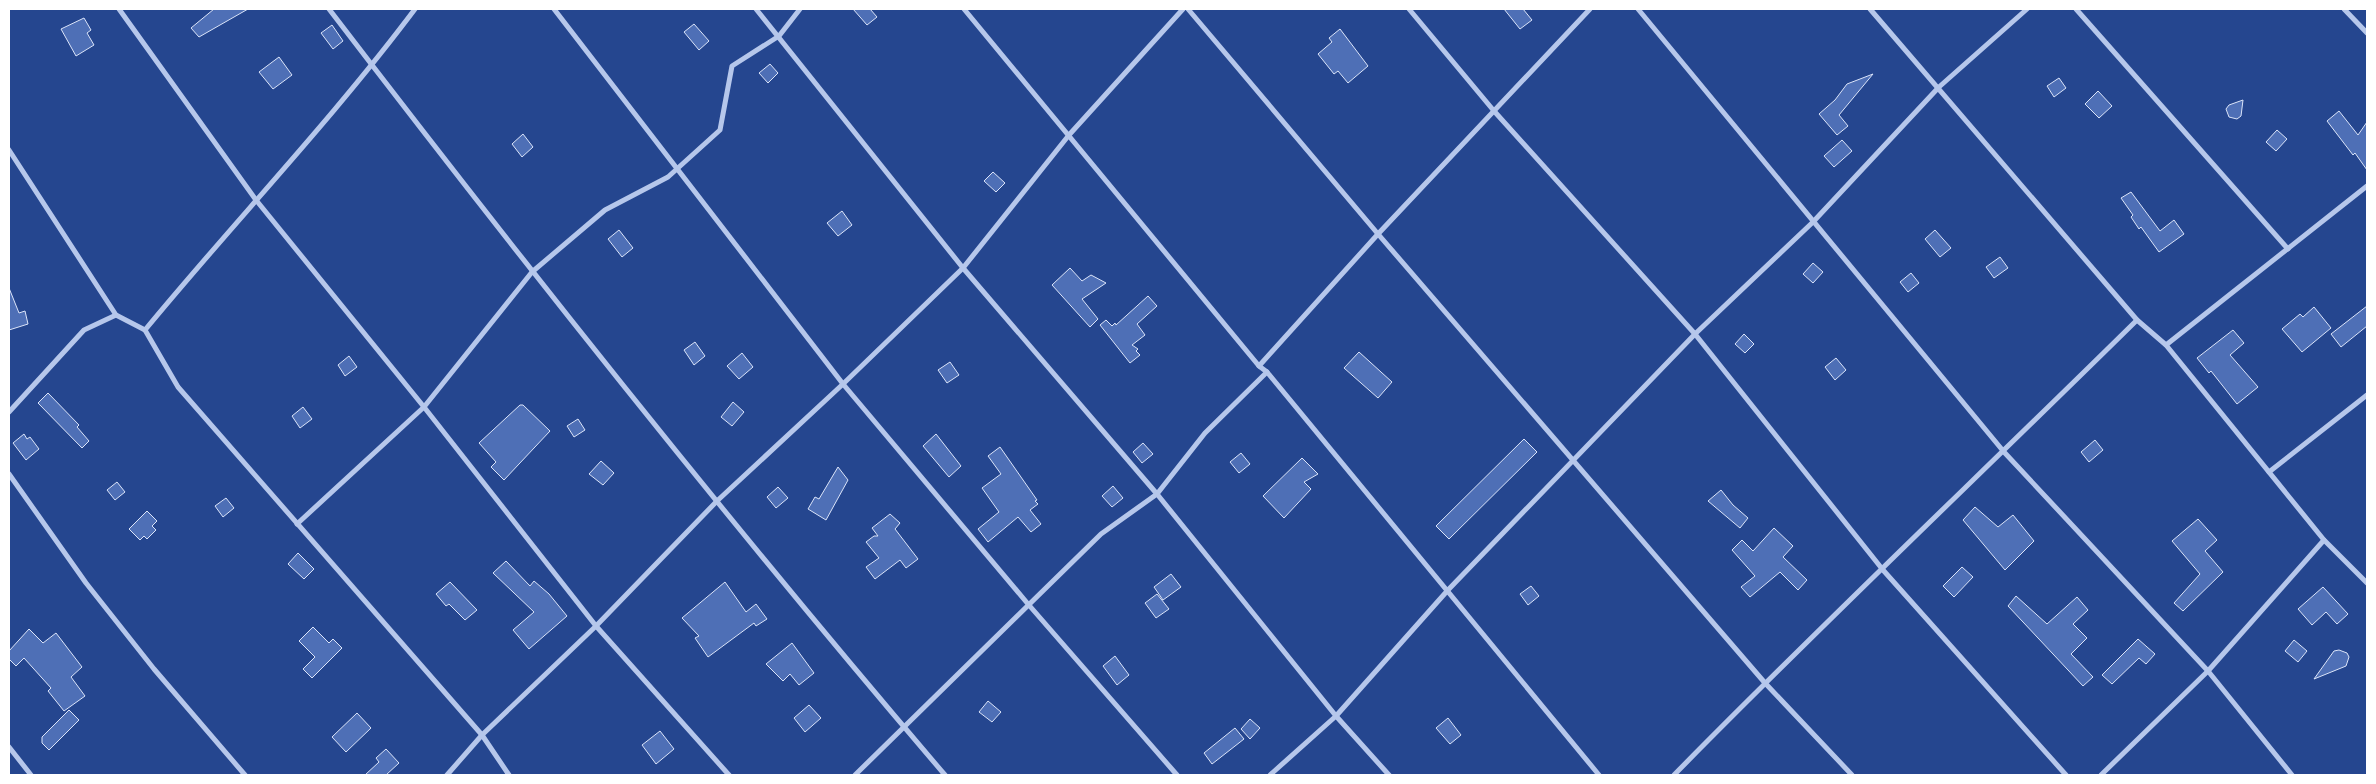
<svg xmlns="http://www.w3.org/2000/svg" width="2376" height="784" font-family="'Noto Sans',sans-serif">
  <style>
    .building { fill: #4e6fb6; stroke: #dbe4f9 }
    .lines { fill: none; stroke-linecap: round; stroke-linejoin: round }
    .minor { stroke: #b6c7eb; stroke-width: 5 }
  </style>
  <rect width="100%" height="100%" fill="#25468f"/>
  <g class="building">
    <path d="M214,9H248L199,37L191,28Z"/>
    <path d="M853,9H870L877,17L867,25Z"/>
    <path d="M1504,9H1523L1532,20L1520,29Z"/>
    <path d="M84,18L91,30L87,33L94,45L76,56L61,29Z"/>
    <path d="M694,24L709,41L699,50L684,32Z"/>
    <path d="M332,25L343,41L333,49L321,33Z"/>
    <path d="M1340,29L1368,66L1348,83L1338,71L1334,74L1318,54L1332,42L1329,38Z"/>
    <path d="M279,57L292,75L273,89L259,72Z"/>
    <path d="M770,64L778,73L768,83L759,73Z"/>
    <path d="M1873,74L1839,115L1848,126L1837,135L1819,114L1835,100L1847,84Z"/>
    <path d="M2059,78L2066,88L2054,97L2047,86Z"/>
    <path d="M2098,91L2112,106L2099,118L2085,104Z"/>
    <path d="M2243,100L2241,116L2237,119L2229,117L2226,109L2229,105Z"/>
    <path d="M2339,111L2358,135L2367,122V170L2355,153L2353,155L2327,121Z"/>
    <path d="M2277,130L2287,139L2276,151L2266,142Z"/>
    <path d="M523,134L533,147L522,157L512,144Z"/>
    <path d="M1842,140L1852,151L1834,167L1824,156Z"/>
    <path d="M993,172L1005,183L996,192L984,181Z"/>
    <path d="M2131,192L2160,231L2174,220L2184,234L2159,252L2141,227L2139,229L2131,217L2133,215L2121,198Z"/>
    <path d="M842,211L852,225L838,236L827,223Z"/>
    <path d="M619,230L633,248L622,257L608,239Z"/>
    <path d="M1935,230L1951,248L1940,257L1925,239Z"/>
    <path d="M2000,257L2008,268L1994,278L1986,267Z"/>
    <path d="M1813,263L1823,272L1813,283L1803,274Z"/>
    <path d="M1070,268L1082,281L1091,275L1106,283L1082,299L1098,319L1090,327L1052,285Z"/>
    <path d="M1911,273L1919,283L1908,292L1900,282Z"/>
    <path d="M9,288L19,313L25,311L28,324L9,330Z"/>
    <path d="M1148,296L1157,306L1137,324L1145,335L1132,345L1138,349L1136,351L1140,355L1130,363L1100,325L1106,320L1112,326L1115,323L1116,325Z"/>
    <path d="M2367,306V326L2341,347L2331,334Z"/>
    <path d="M2314,307L2331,328L2302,352L2282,329L2300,314L2303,317Z"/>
    <path d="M2233,330L2244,343L2230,355L2258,387L2237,404L2211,371L2209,373L2197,358Z"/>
    <path d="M1744,334L1754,344L1745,353L1735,344Z"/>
    <path d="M695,342L705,356L694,365L684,350Z"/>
    <path d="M1359,352L1392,382L1378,398L1344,368Z"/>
    <path d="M742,353L753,367L739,379L727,366Z"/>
    <path d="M349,356L357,367L345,376L338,365Z"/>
    <path d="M1836,358L1846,370L1835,380L1825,367Z"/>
    <path d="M950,362L959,375L947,383L938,370Z"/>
    <path d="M48,393L79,425L77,427L89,441L82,448L38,403Z"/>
    <path d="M733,402L744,412L732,426L721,417Z"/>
    <path d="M520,405H523L550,431L504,480L491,467L496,462L479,443Z"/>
    <path d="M303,407L312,419L300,428L292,416Z"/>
    <path d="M578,419L585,430L574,437L567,426Z"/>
    <path d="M24,434L27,439L30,437L39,449L26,460L13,443Z"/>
    <path d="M936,434L961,466L949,477L923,446Z"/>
    <path d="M1524,439L1537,452L1449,539L1436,526Z"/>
    <path d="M2095,440L2103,450L2089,462L2081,452Z"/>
    <path d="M1143,443L1153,454L1142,463L1133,452Z"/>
    <path d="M1000,447L1037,500L1035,501L1038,504L1030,510L1041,524L1031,532L1018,517L988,542L978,529L999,512L982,488L1001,474L988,456Z"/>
    <path d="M1241,453L1250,464L1239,473L1230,462Z"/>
    <path d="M1302,458L1318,474L1304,482L1311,489L1284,518L1263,496Z"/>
    <path d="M601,461L614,473L603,485L589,474Z"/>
    <path d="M838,467L848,480L826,520L808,509L815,497L819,499Z"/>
    <path d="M117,482L125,492L115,500L107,490Z"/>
    <path d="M1113,486L1123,498L1112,507L1102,496Z"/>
    <path d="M778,487L788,498L776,508L767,497Z"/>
    <path d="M1721,490L1733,505L1748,518L1740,528L1708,501Z"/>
    <path d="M226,498L234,508L223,517L215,506Z"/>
    <path d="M1975,507L1998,527L2013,515L2034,541L2005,570L1963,520Z"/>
    <path d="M147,511L157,521L152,526L156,530L147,539L144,536L140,540L129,529Z"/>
    <path d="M890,514L900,523L895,529L918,559L906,568L900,560L875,579L866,567L879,558L866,542L874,536H878L872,528Z"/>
    <path d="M2198,519L2217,540L2205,551L2223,572L2183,611L2174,603L2200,574L2172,541Z"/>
    <path d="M1774,528L1793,546L1783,557L1807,580L1798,590L1780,572L1750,597L1741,587L1755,576L1732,550L1742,540L1753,551Z"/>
    <path d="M298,553L314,569L304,579L288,564Z"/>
    <path d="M506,561L530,586L534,581L549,594L567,616L529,649L513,630L534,612L493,573Z"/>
    <path d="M1962,567L1973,577L1954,597L1943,586Z"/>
    <path d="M1171,574L1181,587L1163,600L1154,587Z"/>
    <path d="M450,582L477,610L465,620L449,604L446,606L436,594Z"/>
    <path d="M725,582L746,612L756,604L767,619L756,626L754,623L708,657L695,638L699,636L682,618Z"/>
    <path d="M1531,586L1539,596L1528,605L1520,594Z"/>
    <path d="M2323,587L2348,614L2337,624L2326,612L2312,625L2298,609Z"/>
    <path d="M1157,594L1169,609L1156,618L1145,603Z"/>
    <path d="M2016,596L2047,624L2077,597L2088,610L2073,624L2087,638L2071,654L2093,677L2083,686L2008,606Z"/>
    <path d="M313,627L329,643L333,639L342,648L312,678L303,669L315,657L299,641Z"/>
    <path d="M29,629L43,643L56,633L82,667L71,677L85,696L64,711L48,691L51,688L24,658L16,666L9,659V651Z"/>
    <path d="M2138,639L2155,654L2146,664L2139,658L2112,684L2102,675Z"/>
    <path d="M2294,640L2307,651L2298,662L2285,651Z"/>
    <path d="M792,643L814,673L799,685L790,674L783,681L766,664Z"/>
    <path d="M2339,650L2347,653L2349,657L2346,666L2314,679L2334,651Z"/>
    <path d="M1115,656L1129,675L1117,685L1103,666Z"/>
    <path d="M988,701L1001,712L992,722L979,712Z"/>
    <path d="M809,705L821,718L805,732L794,718Z"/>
    <path d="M69,710L79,720L49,750L42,743V737Z"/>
    <path d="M357,713L371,728L346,752L332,737Z"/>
    <path d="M1448,718L1461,735L1450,744L1436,728Z"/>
    <path d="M1250,719L1260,728L1250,739L1241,729Z"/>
    <path d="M1235,728L1244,739L1212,764L1204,753Z"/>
    <path d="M660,731L674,749L656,764L642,745Z"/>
    <path d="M386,749L399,763L386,775H365L379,762L376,758Z"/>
  </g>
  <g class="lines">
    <g class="minor">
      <path d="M119,9L256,200L424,407L596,626L729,775"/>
      <path d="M329,9C528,269 732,526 945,775"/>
      <path d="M554,9L843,384L1028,604L1177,775"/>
      <path d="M756,9L963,268L1157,494L1336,716L1389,775"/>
      <path d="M964,9L1259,366L1267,372L1599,775"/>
      <path d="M1188,9L1378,234L1765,683L1852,775"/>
      <path d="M1409,9L1494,111L1695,334L1883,570L2066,775"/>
      <path d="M1638,9L2004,452L2208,671L2292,775"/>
      <path d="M1870,9L2137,320L2166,345L2324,540L2367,583"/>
      <path d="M2076,9L2288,249"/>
      <path d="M2344,9L2367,33"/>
      <path d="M9,150L116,315L145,330L178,387L482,735L509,775"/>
      <path d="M145,330C234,222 331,121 415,9"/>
      <path d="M2166,345L2367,186"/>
      <path d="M1259,366L1378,234L1590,9"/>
      <path d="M9,412L84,330L116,315"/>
      <path d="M2269,472L2367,395"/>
      <path d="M9,474L86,583L154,669L245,775"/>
      <path d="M297,524L424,407L532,272L605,210L668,177L720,130L732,66L779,36L800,9"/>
      <path d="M9,747L31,775"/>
      <path d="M447,775L482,735L596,626L717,501L843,384L963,268L1069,135L1183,9"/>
      <path d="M855,775L1101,534L1157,494L1205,433L1267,372"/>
      <path d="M1270,775L1336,716L1448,590L1695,334L1813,222L1939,87L2027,9"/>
      <path d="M1674,775C1825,621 1983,472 2137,320"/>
      <path d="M2101,775L2208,671L2324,540"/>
    </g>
  </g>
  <rect width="2376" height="784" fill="none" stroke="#ffffff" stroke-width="20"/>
</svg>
